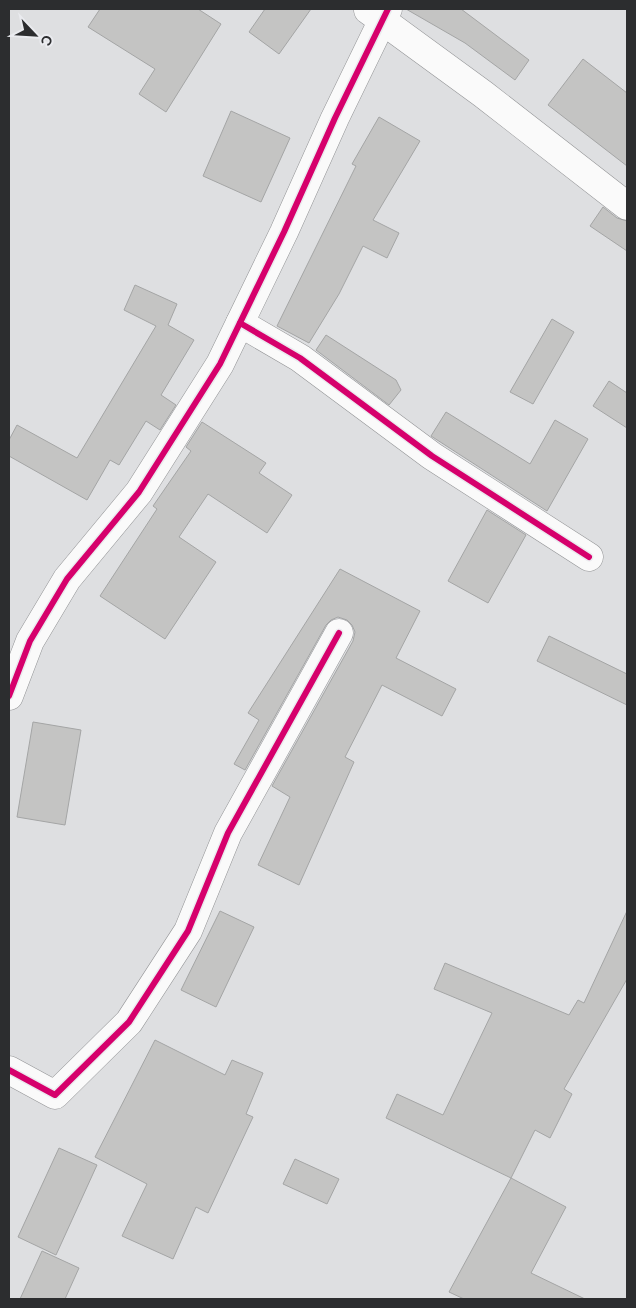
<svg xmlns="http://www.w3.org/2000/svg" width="636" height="1308" font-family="Raleway,sans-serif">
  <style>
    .building { fill: #c4c4c3; stroke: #a4a5a5 }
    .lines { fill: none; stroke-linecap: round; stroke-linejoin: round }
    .street-casing { stroke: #939496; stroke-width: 29 }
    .street { stroke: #fafafa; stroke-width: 28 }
    .cycleway-casing { stroke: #eaebef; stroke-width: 9 }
    .cycleway { stroke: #d6006c; stroke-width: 6 }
  </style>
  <rect width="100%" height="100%" fill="#dedfe1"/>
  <g class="building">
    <path d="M100,9H198L221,24L166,112L139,94L155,69L88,27Z"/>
    <path d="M265,9H311L279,54L249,32Z"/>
    <path d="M406,9H461L529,60L515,80L465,43Z"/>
    <path d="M583,59L627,93V166L548,105Z"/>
    <path d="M231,111L290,138L261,202L203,176Z"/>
    <path d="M379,117L420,141L373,220L399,233L387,258L363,246L339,294L309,343L277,326L356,166L352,164Z"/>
    <path d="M603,207L617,218L627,221V251L590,226Z"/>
    <path d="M135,285L177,304L168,325L194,340L161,395L176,405L160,430L146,421L119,465L110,460L87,500L9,456V440L17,425L77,458L156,326L124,310Z"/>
    <path d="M552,319L574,332L533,404L510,392Z"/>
    <path d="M326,335L396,380L401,390L389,405L316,350Z"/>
    <path d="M609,381L627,393V428L593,406Z"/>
    <path d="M446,412L530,464L555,420L588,439L547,511L431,436Z"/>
    <path d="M202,422L266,463L259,473L292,495L267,533L208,494L179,537L216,562L165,639L100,596L157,509L153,506L191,451L186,447Z"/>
    <path d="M487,510L526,535L488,603L448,581Z"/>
    <path d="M340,569L420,611L396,658L456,689L442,716L382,685L345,757L354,762L299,885L258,865L290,797L272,786L353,641L355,632L352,625L347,620L338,617L331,620L326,625L245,770L234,764L259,720L248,713Z"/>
    <path d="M549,636L627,674V705L537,661Z"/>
    <path d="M33,722L81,730L65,825L17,817Z"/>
    <path d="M220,911L254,927L216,1007L181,990Z"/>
    <path d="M627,911V979L564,1089L572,1094L550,1138L535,1130L511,1178L566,1207L531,1273L585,1299H464L449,1292L511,1178L386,1118L397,1094L443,1115L492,1013L434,989L445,963L569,1015L578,1000L584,1003Z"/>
    <path d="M155,1040L225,1075L232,1060L263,1073L246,1114L253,1117L208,1213L196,1207L173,1259L122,1236L147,1184L95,1157Z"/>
    <path d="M59,1148L97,1165L56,1255L18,1237Z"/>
    <path d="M295,1159L339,1179L327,1204L283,1184Z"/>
    <path d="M42,1251L79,1268L65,1299H20Z"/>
  </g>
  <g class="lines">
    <defs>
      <g id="street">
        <path d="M368,10L483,94L627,206"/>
        <path d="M240,323L300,358L432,456L589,557"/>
        <path d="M9,696L30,641L67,579L139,492L220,364L284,232L335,118L388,9"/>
        <path d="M9,1070L55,1095L129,1022L188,931L228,833L339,633"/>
      </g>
    </defs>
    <use href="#street" class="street-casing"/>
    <use href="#street" class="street"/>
    <defs>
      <g id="cycleway">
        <path d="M240,323L300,358L432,456L589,557"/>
        <path d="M9,696L30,641L67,579L139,492L220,364L284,232L335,118L388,9"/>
        <path d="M9,1070L55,1095L129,1022L188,931L228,833L339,633"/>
      </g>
    </defs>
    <use href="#cycleway" class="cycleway-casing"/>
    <use href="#cycleway" class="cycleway"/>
  </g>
  <rect width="636" height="1308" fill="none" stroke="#2c2d2f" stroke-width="20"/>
  <g transform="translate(35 35) rotate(115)" stroke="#eaebef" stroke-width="4" paint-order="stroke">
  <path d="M0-4L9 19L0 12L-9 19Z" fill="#2c2d2f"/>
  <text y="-8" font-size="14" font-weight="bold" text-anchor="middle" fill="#2c2d2f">С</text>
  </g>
</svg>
